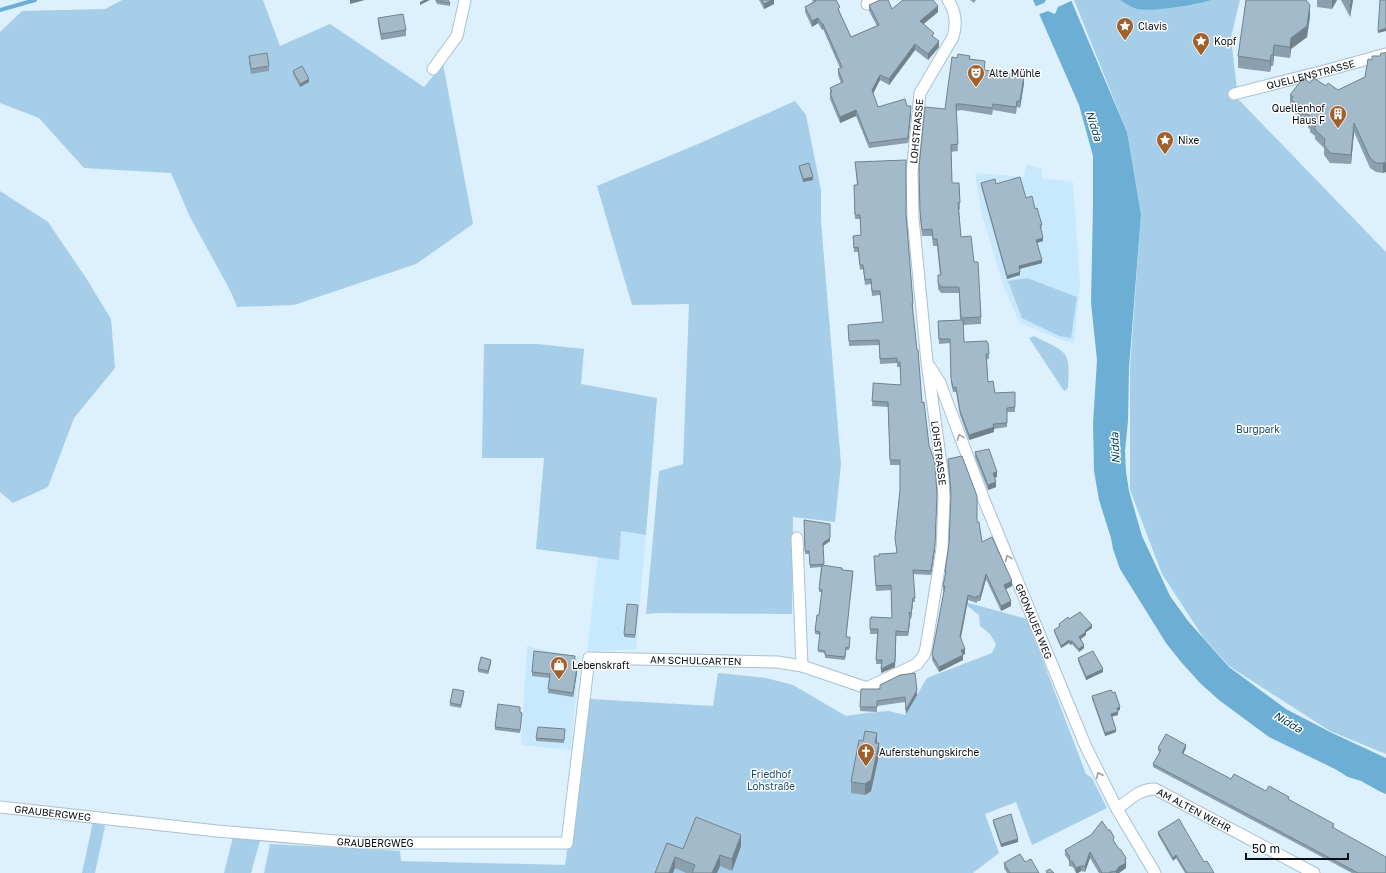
<svg xmlns="http://www.w3.org/2000/svg" width="1386" height="873" font-family="'Golos Text',sans-serif">
  <style>
    .built { fill: #c7e8fd }
    .green { fill: #a6cee8 }
    .water { fill: #6daed5 }
    .pier { fill: #dcf0fd }
    .lines { fill: none; stroke-linecap: round; stroke-linejoin: round }
    .stream { stroke: #6daed5; stroke-width: 4 }
    .minor-casing { stroke: #a9c1d1; stroke-width: 13 }
    .minor { stroke: #fff; stroke-width: 11 }
    .wall { fill: #8ba0ae }
    .shaded-wall { fill: #71828d }
    .building { fill: #a2baca; stroke: #71828d }
    .oneway { stroke: #9b9fa1 }
    .labels { text-anchor: middle; stroke-width: 3; stroke-linejoin: round; paint-order: stroke }
    .poi-label { font-size: 10px; fill: #060e14; stroke: #fff; text-anchor: start }
    .street-label { font-size: 10px; fill: #060e14; stroke: #fff }
    .park-label { font-size: 10px; fill: #1a4d68; stroke: #fff }
    .water-label { font-size: 11px; font-style: italic; fill: #013b55; stroke: #fff }
  </style>
  <rect width="100%" height="100%" fill="#dcf0fd"/>
  <g class="built">
    <path d="M1026,164L1042,169V178L1073,182L1080,283L1074,343L1059,339L1020,323L1005,291L981,211L975,173L1024,177Z"/>
    <path d="M621,531L646,535L636,649L587,652L598,556L619,559Z"/>
    <path d="M527,646L579,658L571,750L521,745Z"/>
  </g>
  <g class="green">
    <path d="M122,0H263L280,46L330,24L424,87L443,64L473,224L416,264L294,305L237,307L231,292L190,217L171,173L84,168L39,118L0,103V32L22,11L105,9Z"/>
    <path d="M1074,0H1240L1231,37L1238,99L1386,252V754L1330,731L1229,666L1203,637L1162,574L1130,490V368L1141,213L1127,132Z"/>
    <path d="M795,101L806,115L821,190V221L841,464L835,522L793,517L792,614L657,613L646,614L659,471L683,464L689,304L632,305L597,186L698,144Z"/>
    <path d="M0,191L48,222L86,278L111,319L115,368L74,418L48,487L13,503L0,492Z"/>
    <path d="M1027,278L1077,297L1071,338L1059,336L1022,318L1008,281Z"/>
    <path d="M1034,336C1067,353 1071,349 1068,388L1064,391L1029,338Z"/>
    <path d="M484,344H537L584,349L581,384L657,398L646,535L621,531L619,560L536,549L544,458H482Z"/>
    <path d="M961,601L1027,619L1086,774L1092,778L1107,808L1032,845L1016,802L985,814L999,853L973,873H264L270,844L400,851L401,861L565,865L590,699L713,706L718,673L766,678L793,685L846,716L866,713L889,711L905,715L927,678L992,653L996,644L990,634L980,626L979,615Z"/>
    <path d="M93,822L105,826L95,873H82Z"/>
    <path d="M233,837L260,841L251,873H224Z"/>
  </g>
  <g class="water">
    <path d="M1033,0H1071L1127,132L1141,214L1129,368L1128,421L1125,451L1126,472L1129,491L1142,536L1170,596L1188,621L1229,667L1286,709L1332,733L1386,758V794L1381,792L1361,781L1348,777L1335,769L1269,737L1219,700L1201,684L1181,662L1166,643L1120,569L1113,549L1111,538L1099,500L1094,471L1093,424L1097,360L1091,303L1093,205V156L1079,105Z"/>
    <path d="M1120,0H1211C1195,5 1153,12 1137,9C1131,7 1125,3 1120,0Z"/>
  </g>
  <path class="pier" d="M1046,0H1073L1058,7L1055,14L1048,11L1037,15L1034,7L1044,3Z"/>
  <g class="lines">
    <path class="stream" d="M0,10L35,0"/>
    <defs>
      <g id="minor">
        <path d="M867,4L876,0"/>
        <path d="M433,69L457,36L465,0"/>
        <path id="s1" d="M1234,94L1328,70L1386,54"/>
        <path id="s2" d="M930,367L940,383L984,500L1086,747L1117,809L1155,873"/>
        <path d="M797,538L802,666"/>
        <path id="s3" d="M0,807L217,831L360,843H567L589,658L777,662L802,666L864,687H869L917,664L924,655L926,648L942,549L944,499L943,478L927,362L913,218L912,173L920,93L953,37C957,24 956,12 948,0"/>
        <path id="s4" d="M1117,809C1129,800 1139,789 1155,789L1314,873"/>
      </g>
    </defs>
    <use href="#minor" class="minor-casing"/>
    <use href="#minor" class="minor"/>
  </g>
  <g class="wall">
    <path d="M435,0H448L450,3V6L437,4Z"/>
    <path d="M759,0H774V4L764,9Z"/>
    <path d="M812,0H836L840,13L851,37L877,26L869,11V5L892,9L903,0H933L938,12L923,24L934,38L939,47L928,60L915,50L889,85L880,80L873,93L878,107L907,106L911,112L908,143L869,148L856,116L840,123L830,99V88L841,83L838,75V69L840,68L823,29L822,30L818,23L812,27L805,12V7L813,2Z"/>
    <path d="M970,0H976L974,3Z"/>
    <path d="M1317,0H1337L1332,9L1317,7Z"/>
    <path d="M1341,0H1353L1350,17Z"/>
    <path d="M1310,16L1307,37L1291,49L1290,58L1274,56L1273,66H1271L1270,72L1238,68V56Z"/>
    <path d="M378,18L406,30V36L381,40L378,23Z"/>
    <path d="M1386,52V172L1383,173L1376,172L1370,168L1354,132L1351,164L1330,163L1324,155V148L1315,139V136L1310,132V129L1308,128V125L1299,119V116L1291,110V106L1290,104V95L1310,83L1326,86L1338,90L1365,77L1372,60L1380,56Z"/>
    <path d="M249,56L269,66V71L251,74L249,61Z"/>
    <path d="M970,59L985,68V70L1024,83L1020,108L1017,107L1016,114L993,110L992,115L961,110L956,111L958,151L951,152L952,183H959L960,209L959,210L961,237L974,262L981,317V324L963,325L964,342L989,354V359H987L988,382L995,393L1015,392V412H1007V427L994,429V432L969,440L960,415L956,392H953L951,383L950,343L939,344L938,321L960,320L959,293H941L938,289V275H940L937,246H933L932,236H922L920,218L919,167L945,109Z"/>
    <path d="M293,71L309,82L300,87L293,74Z"/>
    <path d="M855,162L906,214L913,303V307H912L935,548L931,575L913,574L915,602H913L911,619L910,618V622L908,636H896L895,667L881,673V664H876L877,634H870V618H892L891,590L876,591L874,561L879,556L897,553L895,538L900,490V465H890L888,407L872,406L873,389L901,385L900,367H897V363L880,364L879,345L849,346L848,325L883,322L880,295L872,296L871,284L865,285L863,269L860,270L858,252H854L853,236L861,235L860,219H855L854,185H857Z"/>
    <path d="M799,166L813,180L803,182L799,169Z"/>
    <path d="M981,183L996,184L1026,198L1035,209L1042,228H1041L1043,241L1037,243L1042,263L1019,269L1020,275L1007,279L981,186Z"/>
    <path d="M975,452L997,477L994,478L996,487L988,490L975,457Z"/>
    <path d="M948,459L977,522L982,542L1012,586L1006,589L1011,606L1001,611L986,579L980,601H977V603L968,600L961,638L965,654L963,655V660L939,672L932,660V655L944,591H943V586L945,576V571L949,544L951,498Z"/>
    <path d="M804,520L830,541L823,546L824,566L842,570L853,574L846,637L850,640L849,650H846L845,660L825,658V653L818,652L820,635L815,634V631L819,615L822,592H819L821,567L810,568L809,554H805Z"/>
    <path d="M638,605L635,638L624,637V634Z"/>
    <path d="M1069,619L1092,628L1086,632V635L1081,639L1084,648L1079,652L1072,644L1070,645L1069,643L1061,648L1054,632V630L1059,627V624Z"/>
    <path d="M1078,658L1103,672L1086,680L1078,661Z"/>
    <path d="M575,660L574,668L577,672L573,697L548,693L550,678L532,676V672Z"/>
    <path d="M491,663L488,674L478,672V669Z"/>
    <path d="M861,689L917,695L906,714L905,702L877,706V712L860,711Z"/>
    <path d="M1113,693L1120,710H1118V715L1112,716L1116,732L1105,736L1092,699V696Z"/>
    <path d="M464,694L461,708L450,706V703Z"/>
    <path d="M520,712L522,715L520,733L495,730V727Z"/>
    <path d="M565,729L564,743L536,741V738Z"/>
    <path d="M877,743L879,755L871,791L865,795L851,793V782Z"/>
    <path d="M1158,748H1186L1183,754L1231,779L1289,800L1334,826L1333,828L1386,873H1352L1153,767V764L1160,752L1158,751Z"/>
    <path d="M993,820L1018,842L1001,847L993,823Z"/>
    <path d="M1158,832L1204,862L1214,873H1185L1176,858L1173,861L1158,835Z"/>
    <path d="M1114,841L1126,862V868L1119,873H1099L1090,858L1085,872L1081,871L1078,873H1076L1073,867L1069,866V861L1065,855V850Z"/>
    <path d="M741,846L732,871L720,866L717,873H686L675,868L655,873L683,849Z"/>
    <path d="M1025,862L1039,873H1007L1004,868V863Z"/>
  </g>
  <g class="shaded-wall">
    <path d="M350,0H365L350,4Z"/>
    <path d="M424,0H430L420,5V2Z"/>
    <path d="M772,0H774V4L764,9V4Z"/>
    <path d="M1332,0H1337L1332,9Z"/>
    <path d="M1351,0H1353L1350,17V6Z"/>
    <path d="M1310,5V16L1307,37L1291,49L1290,58V47L1291,38Z"/>
    <path d="M938,6V12L920,27V21Z"/>
    <path d="M818,18V23L812,27V21Z"/>
    <path d="M822,24H823V29L822,30Z"/>
    <path d="M1386,28V31L1378,33V31Z"/>
    <path d="M939,41V47L928,60V54Z"/>
    <path d="M915,44V50L889,85V79Z"/>
    <path d="M1274,45V56L1273,66V55Z"/>
    <path d="M1271,55V66L1270,72V61Z"/>
    <path d="M880,75V80L872,96V90Z"/>
    <path d="M1024,76V83L1020,108V101Z"/>
    <path d="M309,79V82L300,87V84Z"/>
    <path d="M911,106V112L908,143V138Z"/>
    <path d="M856,110V116L840,123V117Z"/>
    <path d="M1354,123V132L1351,164V155Z"/>
    <path d="M1386,162V172L1383,173V163Z"/>
    <path d="M813,177V180L803,182V179Z"/>
    <path d="M1043,238V241L1036,243V240Z"/>
    <path d="M1042,260V263L1019,269V266Z"/>
    <path d="M1020,272V275L1007,279V276Z"/>
    <path d="M994,427V432L969,440V435Z"/>
    <path d="M997,472V477L993,478V473Z"/>
    <path d="M996,482V487L988,490V485Z"/>
    <path d="M937,495L935,548L931,575V571Z"/>
    <path d="M830,538V541L823,546V543Z"/>
    <path d="M986,574V579L980,601V596Z"/>
    <path d="M1012,581V586L1004,590V585Z"/>
    <path d="M968,595V600L960,641V636Z"/>
    <path d="M913,598V602L911,619V614Z"/>
    <path d="M1011,601V606L1001,611V606Z"/>
    <path d="M910,617V622L908,636V632Z"/>
    <path d="M1092,625V628L1086,632V635L1079,640V637L1085,631Z"/>
    <path d="M896,631L895,667L881,673V669Z"/>
    <path d="M1069,640V643L1061,648V646Z"/>
    <path d="M1072,641V644L1070,645V642Z"/>
    <path d="M1084,645V648L1079,652V649Z"/>
    <path d="M965,649V654L961,655V650Z"/>
    <path d="M963,655V660L939,672V667Z"/>
    <path d="M491,660V663L488,674V671Z"/>
    <path d="M577,668V672L573,697V693Z"/>
    <path d="M1103,669V672L1086,680V677Z"/>
    <path d="M917,690V695L906,714V710Z"/>
    <path d="M1120,707V710L1117,711V708Z"/>
    <path d="M1118,712V715L1111,717V714Z"/>
    <path d="M1116,730V732L1105,736V733Z"/>
    <path d="M877,733V744L875,743Z"/>
    <path d="M879,743V755L871,791L865,795V784Z"/>
    <path d="M1186,745V748L1182,756V753Z"/>
    <path d="M741,835V846L732,871V859Z"/>
    <path d="M1018,839V842L1001,847V844Z"/>
    <path d="M1090,852V858L1085,872V866Z"/>
    <path d="M720,855V866L717,873H712Z"/>
    <path d="M1176,855V858L1173,861V858Z"/>
    <path d="M675,857V868L673,873H669Z"/>
    <path d="M1126,858V868L1119,873H1116V871Z"/>
    <path d="M1081,866V871L1078,873H1076V868Z"/>
  </g>
  <g class="building">
    <path d="M436,0H448L450,3L437,1Z"/>
    <path d="M762,0H772L764,4Z"/>
    <path d="M815,0H836L840,7L838,9L851,37L879,25L869,5L880,0H888L892,9L903,0H933L938,6L920,21L934,33L932,36L939,41L928,54L915,44L889,79L880,75L872,90L878,107L905,99L907,106H911L908,138L869,143L856,110L840,117L830,93L832,92L830,88L843,82L838,69L842,67L823,24H822L818,18L812,21L805,7L816,1Z"/>
    <path d="M1246,0H1306L1310,5L1307,26L1291,38L1290,47L1274,45L1273,55H1271L1270,61L1238,56Z"/>
    <path d="M1347,0H1351L1350,6Z"/>
    <path d="M1380,0H1386V28L1378,31Z"/>
    <path d="M403,14L406,30L381,34L378,18Z"/>
    <path d="M1386,52V162L1383,163H1376L1370,158L1354,123L1351,155L1330,153L1324,145L1325,139L1315,130V126L1310,123L1312,120L1308,118L1310,116L1299,109L1301,107L1291,100L1293,97L1290,95L1303,78L1310,83L1314,78L1326,86L1328,83L1338,90L1365,77L1368,59L1372,60V56H1380L1381,53H1385Z"/>
    <path d="M267,53L269,66L251,69L249,56Z"/>
    <path d="M958,54L970,56L969,59L985,61L984,70L1024,76L1020,101H1017L1016,107L993,104L992,108L961,104H956L958,144L951,145L952,183H959L960,203H958L961,237L971,236L974,262H978L981,317L961,318L959,287H941L938,283V275H941L937,239H933L932,229L922,230L920,211L919,167L925,107L945,109L952,57L957,58Z"/>
    <path d="M302,66L309,79L300,84L293,71Z"/>
    <path d="M906,160V214L913,303H912L917,350H918L922,403L924,402L929,445L935,463L937,495L935,544L931,571L913,570L915,598H913L911,614L909,612L910,617L908,632L896,631L895,662L881,669L882,660H876L878,629H870V618H872L871,617L892,618L891,585L876,586L874,556H879V554L897,553L895,538L900,490V460H890L888,402L872,401L873,389V383L901,385L900,362H897V358L880,359L879,340L849,341L848,325L883,322L880,291H872L871,279L865,280L863,265H860L858,247L854,248L853,236L861,235L860,215H855L854,185H858L855,162Z"/>
    <path d="M809,163L813,177L803,179L799,166Z"/>
    <path d="M1020,177L1026,198L1032,196L1035,209L1037,208L1042,225H1040L1043,238L1036,240L1042,260L1019,266L1020,272L1007,276L981,183L995,179L996,184Z"/>
    <path d="M963,320L964,342L987,341V343H988L989,354H986L988,382L993,381L995,393L1015,392V407L1007,408V423L993,424L994,427L969,435L960,411L956,387L953,388L951,378L950,339H939L938,321Z"/>
    <path d="M989,449L997,472L993,473L996,482L988,485L975,452Z"/>
    <path d="M962,456L977,496V522H979L982,542L992,537L1012,581L1004,585L1011,601L1001,606L986,574L980,596H977V598L968,595L960,636L965,649L961,650L963,655L939,667L932,655L945,586H943L946,571H945L949,544L951,494L948,459Z"/>
    <path d="M804,520L830,524V538L823,543L824,564L810,565L809,551H805Z"/>
    <path d="M822,565L842,568V570L853,571L846,637H850L849,648L846,647L845,657L825,655V651L818,650L820,632L815,631L817,615H819L822,590L819,589Z"/>
    <path d="M627,604L638,605L635,635L624,634Z"/>
    <path d="M1080,612L1092,625L1085,631L1086,632L1079,637L1084,645L1079,649L1072,641L1070,642L1069,640L1061,646L1054,630L1060,626L1059,624L1068,617L1069,619Z"/>
    <path d="M534,651L575,656L574,668H577L573,693L548,689L550,674L532,672Z"/>
    <path d="M1093,651L1103,669L1086,677L1078,658Z"/>
    <path d="M481,657L491,660L488,671L478,669Z"/>
    <path d="M915,673L917,690L906,710L905,697L877,701V707H860L861,689H880V685L900,675Z"/>
    <path d="M453,689L464,691L461,705L450,703Z"/>
    <path d="M1111,690L1113,693L1115,692L1120,707L1117,708L1118,712L1111,714L1116,730L1105,733L1092,696Z"/>
    <path d="M498,704L520,707V712L522,713L520,730L495,727Z"/>
    <path d="M538,727L565,729L564,740L536,738Z"/>
    <path d="M865,731L877,733L875,743H879L871,780L865,784L851,782L859,740L863,741Z"/>
    <path d="M1166,734L1186,745L1182,753L1231,779L1234,774L1266,791L1269,786L1289,797L1288,799L1334,824L1332,827L1386,857V873H1358L1153,764L1161,750L1158,748Z"/>
    <path d="M1011,814L1018,839L1001,844L993,820Z"/>
    <path d="M696,817L741,835L732,859L720,855L712,873H692L695,865L675,857L669,873H655L667,843L683,849Z"/>
    <path d="M1179,819L1204,862L1207,861L1214,873H1187L1176,855L1173,858L1158,832Z"/>
    <path d="M1102,821L1108,830H1110L1114,837L1113,840L1119,849L1121,850L1126,858L1125,860L1126,863L1119,867L1116,871L1111,872L1109,873H1102L1090,852L1085,866H1081L1076,868L1073,862L1069,860L1070,857L1065,850L1091,835Z"/>
    <path d="M1020,854L1025,862L1031,859L1039,873H1010L1004,863Z"/>
    <path d="M1050,869L1054,873H1047L1046,871Z"/>
  </g>
  <defs><path id="oneway-chevron" d="M-2-3.5L2.5 0L-2 3.5" fill="none" stroke-width="1.6" stroke-linecap="round" stroke-linejoin="round"/></defs>
  <g class="oneway">
    <use href="#oneway-chevron" transform="translate(960 437) rotate(-111)"/>
    <use href="#oneway-chevron" transform="translate(1008 558) rotate(-112)"/>
    <use href="#oneway-chevron" transform="translate(1099 775) rotate(-115)"/>
  </g>
  <defs>
    <symbol id="sight-pin" viewBox="-11 -11 22 30"><path d="M0 17L-7.5 6A9.5 9.5 0 1 1 7.5 6Z" fill="#a15f2c" stroke="#fff"/><path d="M0-6L1.8-2.2L6-1.7L2.9 1.2L3.7 5.4L0 3.3L-3.7 5.4L-2.9 1.2L-6-1.7L-1.8-2.2Z" fill="#fff"/></symbol>
    <symbol id="theatre-pin" viewBox="-11 -11 22 30"><path d="M0 17L-7.5 6A9.5 9.5 0 1 1 7.5 6Z" fill="#a15f2c" stroke="#fff"/><path d="M-5-5.5Q0-4 5-5.5V0Q5 5 0 6Q-5 5-5 0ZM-3.3-2.5H-1v1.5H-3.3ZM1-2.5H3.3v1.5H1ZM-2.8 1Q0 5.5 2.8 1Z" fill="#fff"/></symbol>
    <symbol id="building-pin" viewBox="-11 -11 22 30"><path d="M0 17L-7.5 6A9.5 9.5 0 1 1 7.5 6Z" fill="#a15f2c" stroke="#fff"/><path d="M-4-6H4V6H1V3H-1V6H-4ZM-2.5-4.3h1.7v1.8h-1.7ZM.8-4.3h1.7v1.8H.8ZM-2.5-1h1.7V.8h-1.7ZM.8-1h1.7V.8H.8Z" fill="#fff"/></symbol>
    <symbol id="shop-pin" viewBox="-11 -11 22 30"><path d="M0 17L-7.5 6A9.5 9.5 0 1 1 7.5 6Z" fill="#a15f2c" stroke="#fff"/><path d="M-5-2.5h2.3a2.7 3.5 0 0 1 5.4 0H5L5.5 6h-11ZM-1.5-2.5h3a1.5 2.3 0 0 0-3 0Z" fill="#fff"/></symbol>
    <symbol id="church-pin" viewBox="-11 -11 22 30"><path d="M0 17L-7.5 6A9.5 9.5 0 1 1 7.5 6Z" fill="#a15f2c" stroke="#fff"/><path d="M-1.2-6h2.4v3.5h3.3v2.4h-3.3V6h-2.4V-.1h-3.3v-2.4h3.3Z" fill="#fff"/></symbol>
  </defs>
  <g fill-rule="evenodd">
    <use href="#sight-pin" x="1115" y="16" width="20" height="27"/>
    <use href="#sight-pin" x="1191" y="31" width="20" height="27"/>
    <use href="#theatre-pin" x="966" y="63" width="20" height="27"/>
    <use href="#building-pin" x="1328" y="104" width="20" height="27"/>
    <use href="#sight-pin" x="1155" y="130" width="20" height="27"/>
    <use href="#shop-pin" x="549" y="655" width="20" height="27"/>
    <use href="#church-pin" x="856" y="742" width="20" height="27"/>
  </g>
  <g class="labels">
    <g class="poi-label">
      <text x="1138" y="30">Clavis</text>
      <text x="1214" y="45">Kopf</text>
      <text x="989" y="77">Alte Mühle</text>
      <text x="1325" y="112" text-anchor="end">Quellenhof<tspan x="1325" dy="12">Haus F</tspan></text>
      <text x="1178" y="144">Nixe</text>
      <text x="572" y="669">Lebenskraft</text>
      <text x="879" y="756">Auferstehungskirche</text>
    </g>
    <g class="street-label">
      <text dy="4" stroke="none"><textPath href="#s1" startOffset="79">QUELLENSTRASSE</textPath></text>
      <text dy="4" stroke="none"><textPath href="#s3" startOffset="1631">LOHSTRASSE</textPath></text>
      <text transform="translate(939 453) rotate(83)" y="4">LOHSTRASSE</text>
      <text dy="4" stroke="none"><textPath href="#s2" startOffset="275">GRONAUER WEG</textPath></text>
      <text dy="4" stroke="none"><textPath href="#s3" startOffset="862">AM SCHULGARTEN</textPath></text>
      <text dy="4" stroke="none"><textPath href="#s4" startOffset="88">AM ALTEN WEHR</textPath></text>
      <text dy="4" stroke="none"><textPath href="#s3" startOffset="53">GRAUBERGWEG</textPath></text>
      <text dy="4" stroke="none"><textPath href="#s3" startOffset="377">GRAUBERGWEG</textPath></text>
    </g>
    <g class="park-label">
      <text x="1258" y="433">Burgpark</text>
      <text x="771" y="778">Friedhof<tspan x="771" dy="12">Lohstraße</tspan></text>
    </g>
    <g class="water-label">
      <text transform="translate(1094 126) rotate(73)" y="4">Nidda</text>
      <text transform="translate(1115 448) rotate(-93)" y="4">Nidda</text>
      <text transform="translate(1288 722) rotate(31)" y="4">Nidda</text>
    </g>
  </g>
  <path d="M1246 853v6h102v-6" fill="none" stroke="#060e14" stroke-width="2"/>
  <text x="1252" y="853" font-size="12" fill="#060e14" stroke="#ffffff" stroke-width="3" paint-order="stroke">50 m</text>
</svg>
